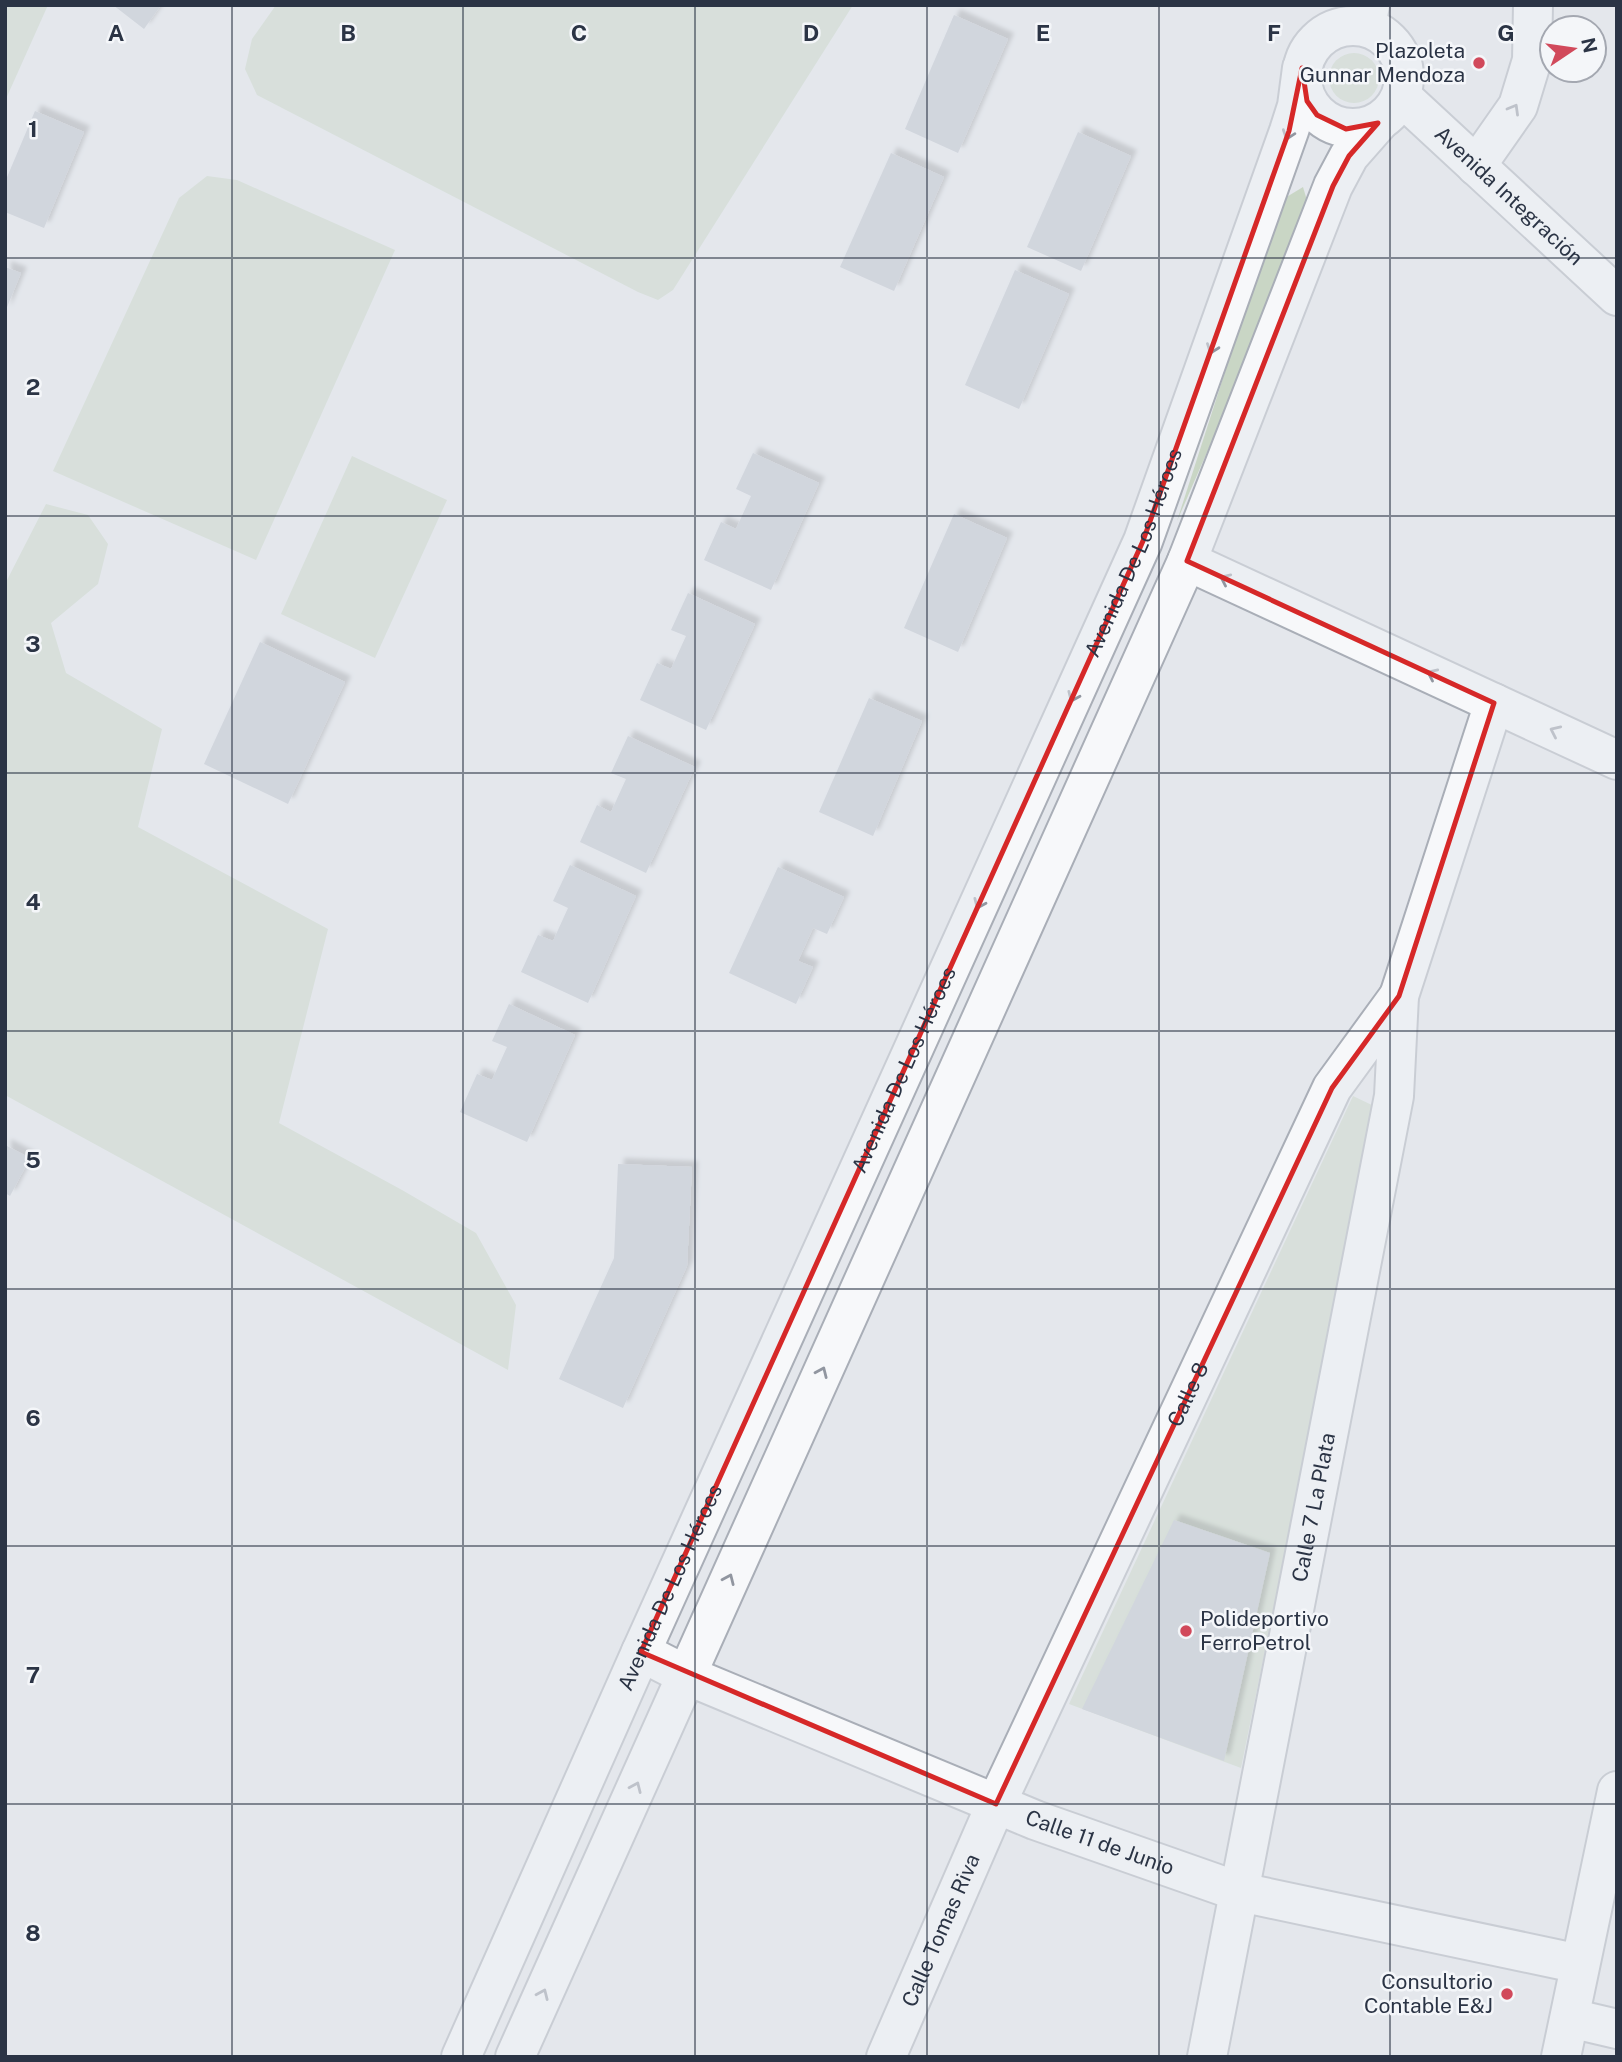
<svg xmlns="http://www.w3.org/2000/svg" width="1622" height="2062" font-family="'Public Sans',sans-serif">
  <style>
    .green { fill: #c9d6c5 }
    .building { fill: #bbc0ca; filter: url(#shadow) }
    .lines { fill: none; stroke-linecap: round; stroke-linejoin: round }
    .minor-casing { stroke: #a9aeb7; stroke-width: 42 }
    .tertiary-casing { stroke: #a9aeb7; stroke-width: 42 }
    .minor { stroke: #f7f8fa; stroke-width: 38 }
    .tertiary { stroke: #f7f8fa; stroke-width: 38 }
    .oneway { stroke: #9196a0 }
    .marked { fill: none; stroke: #d62828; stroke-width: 5; stroke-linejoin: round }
    .grid { fill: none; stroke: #2b3445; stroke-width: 2; stroke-opacity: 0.55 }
    .poi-dot { fill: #d1495b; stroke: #f4f6f9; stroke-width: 2.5 }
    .labels { text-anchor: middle; stroke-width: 5; stroke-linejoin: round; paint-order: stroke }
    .poi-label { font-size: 21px; fill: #2b3445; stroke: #f4f6f9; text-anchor: end }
    .street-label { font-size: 21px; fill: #2b3445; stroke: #f4f6f9 }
    .grid-label { font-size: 23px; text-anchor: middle; font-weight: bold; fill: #2b3445; stroke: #f4f6f9; stroke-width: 5; stroke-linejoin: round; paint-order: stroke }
  </style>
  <defs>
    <filter id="shadow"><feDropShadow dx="6" dy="-6" stdDeviation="2" flood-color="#0004"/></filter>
  </defs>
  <rect width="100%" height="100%" fill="#e4e7ec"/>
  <g class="green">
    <path d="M5,5H48L5,101Z"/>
    <path d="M276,5H853L673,290L658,300L638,292L257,95L245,69L252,39Z"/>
    <circle cx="1354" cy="78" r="25"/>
    <path d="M207,176L237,180L395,250L256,560L53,471L179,198Z"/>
    <path d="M1303,187L1311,214L1177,521L1280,201Z"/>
    <path d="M352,456L447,500L375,658L281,614Z"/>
    <path d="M46,504L88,515L108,544L98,584L51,623L66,673L162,729L138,827L328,929L279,1123L402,1190L476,1233L516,1305L508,1370L5,1095V584Z"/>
    <path d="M1353,1096L1376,1107L1241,1768L1069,1704Z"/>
  </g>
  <g class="building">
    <path d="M113,5H161L144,29Z"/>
    <path d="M954,15L1008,39L958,153L905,129Z"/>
    <path d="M35,111L84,132L44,228L5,212V182Z"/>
    <path d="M1078,132L1131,156L1081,271L1027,247Z"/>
    <path d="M891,153L944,177L894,291L840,267Z"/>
    <path d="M5,267L21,273L5,312Z"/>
    <path d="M1015,270L1069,294L1019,409L965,385Z"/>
    <path d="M753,453L819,483L771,590L704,560L721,522L736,529L751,496L736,489Z"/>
    <path d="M954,514L1007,538L958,652L904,628Z"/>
    <path d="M688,593L755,624L706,730L640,700L657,663L671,669L686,636L671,630Z"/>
    <path d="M260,642L345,682L288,804L204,764Z"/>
    <path d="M869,698L922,721L873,836L819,812Z"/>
    <path d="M628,736L695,767L646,873L580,842L597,805L611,812L626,779L611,773Z"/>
    <path d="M570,865L636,896L588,1003L521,972L538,935L553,941L568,908L553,901Z"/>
    <path d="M778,867L844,897L827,934L813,928L798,961L813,967L796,1004L729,973Z"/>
    <path d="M509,1004L575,1035L527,1142L460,1112L477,1074L492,1080L507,1047L492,1041Z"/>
    <path d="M5,1145L30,1158L10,1196L5,1193Z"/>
    <path d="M618,1164L692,1167L687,1266L623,1408L559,1379L614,1258Z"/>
    <path d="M1174,1520L1270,1553L1224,1761L1082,1709Z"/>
  </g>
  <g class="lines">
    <defs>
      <g id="minor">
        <path d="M1366,27L1370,5"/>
        <path d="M1476,166L1518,106L1532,60L1533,5"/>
        <path d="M1187,561L1617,760"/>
        <path id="s1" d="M641,1652L686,1675L1035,1820L1240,1892L1580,1964"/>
        <path d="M1570,2018L1617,2029"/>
        <path id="s2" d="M886,2057L996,1804L1332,1088L1399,996"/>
        <path id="s3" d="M1207,2057L1394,1096L1399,996L1494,703"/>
        <path d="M1561,2057L1617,1791"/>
      </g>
      <g id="tertiary">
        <circle cx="1353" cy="77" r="51"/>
        <path id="s4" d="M1401,96L1617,296"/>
        <path id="s5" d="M461,2057L641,1652L1143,541L1289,131L1297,106L1302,68"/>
        <path d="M515,2057L1187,561L1333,186L1349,156L1378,123"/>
      </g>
    </defs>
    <use href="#minor" class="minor-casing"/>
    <use href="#tertiary" class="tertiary-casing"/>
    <use href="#minor" class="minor"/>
    <use href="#tertiary" class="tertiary"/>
  </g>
  <defs><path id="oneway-chevron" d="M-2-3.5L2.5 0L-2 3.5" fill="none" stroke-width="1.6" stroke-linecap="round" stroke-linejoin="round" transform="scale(1.75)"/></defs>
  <g class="oneway">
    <use href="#oneway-chevron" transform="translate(1514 109) rotate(-60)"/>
    <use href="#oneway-chevron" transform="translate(1288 135) rotate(109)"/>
    <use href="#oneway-chevron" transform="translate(1212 349) rotate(110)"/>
    <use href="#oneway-chevron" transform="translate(1225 579) rotate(-155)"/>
    <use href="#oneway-chevron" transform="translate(1432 674) rotate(-155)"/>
    <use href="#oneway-chevron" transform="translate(1073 697) rotate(114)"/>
    <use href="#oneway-chevron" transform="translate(1555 731) rotate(-155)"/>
    <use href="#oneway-chevron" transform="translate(979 904) rotate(114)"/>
    <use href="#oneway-chevron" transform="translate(822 1372) rotate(-66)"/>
    <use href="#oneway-chevron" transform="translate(729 1579) rotate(-66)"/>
    <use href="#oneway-chevron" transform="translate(636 1787) rotate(-66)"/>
    <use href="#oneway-chevron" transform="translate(543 1994) rotate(-66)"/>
  </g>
  <path d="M0 0H1622V2062H0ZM1302,68L1307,101L1317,115L1346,129L1378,123L1349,156L1333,186L1187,561L1494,703L1399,996L1332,1088L996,1804L641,1652L1143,541L1289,131Z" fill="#e4e7ec" fill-opacity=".55" fill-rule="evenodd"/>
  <path class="marked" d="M1302,68L1307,101L1317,115L1346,129L1378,123L1349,156L1333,186L1187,561L1494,703L1399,996L1332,1088L996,1804L641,1652L1143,541L1289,131Z"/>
  <path class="grid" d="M232,5V2057M463,5V2057M695,5V2057M927,5V2057M1159,5V2057M1390,5V2057M5,258H1617M5,516H1617M5,773H1617M5,1031H1617M5,1289H1617M5,1546H1617M5,1804H1617"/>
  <g class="poi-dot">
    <circle cx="1479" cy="63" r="7"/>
    <circle cx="1186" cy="1631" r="7"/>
    <circle cx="1507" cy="1994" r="7"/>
  </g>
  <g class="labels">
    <g class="poi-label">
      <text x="1465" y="58">Plazoleta<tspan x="1465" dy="24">Gunnar Mendoza</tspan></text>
      <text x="1200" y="1626" text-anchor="start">Polideportivo<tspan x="1200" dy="24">FerroPetrol</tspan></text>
      <text x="1493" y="1989">Consultorio<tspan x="1493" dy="24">Contable E&amp;J</tspan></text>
    </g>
    <g class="street-label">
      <text dy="7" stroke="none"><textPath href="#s4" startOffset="147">Avenida Integración</textPath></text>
      <text dy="7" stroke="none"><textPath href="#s5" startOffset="1648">Avenida De Los Héroes</textPath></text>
      <text dy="7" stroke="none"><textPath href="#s5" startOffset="1082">Avenida De Los Héroes</textPath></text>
      <text dy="7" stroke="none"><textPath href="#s2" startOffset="728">Calle 8</textPath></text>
      <text dy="7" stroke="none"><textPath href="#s3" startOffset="560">Calle 7 La Plata</textPath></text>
      <text dy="7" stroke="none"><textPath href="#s5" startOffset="514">Avenida De Los Héroes</textPath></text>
      <text dy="7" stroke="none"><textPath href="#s1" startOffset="497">Calle 11 de Junio</textPath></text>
      <text dy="7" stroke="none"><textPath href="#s2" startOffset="138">Calle Tomas Riva</textPath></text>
    </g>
  </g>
  <g class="grid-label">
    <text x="116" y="41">A</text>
    <text x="348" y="41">B</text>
    <text x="579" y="41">C</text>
    <text x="811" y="41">D</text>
    <text x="1043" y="41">E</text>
    <text x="1274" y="41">F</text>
    <text x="1506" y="41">G</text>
    <text x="33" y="137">1</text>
    <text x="33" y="395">2</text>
    <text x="33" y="652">3</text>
    <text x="33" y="910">4</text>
    <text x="33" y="1168">5</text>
    <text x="33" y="1426">6</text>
    <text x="33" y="1683">7</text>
    <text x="33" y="1941">8</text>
  </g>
  <rect width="1622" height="2062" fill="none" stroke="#2b3445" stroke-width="14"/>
  <g transform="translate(1573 49) rotate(77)"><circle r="33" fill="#f4f6f9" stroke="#a4a8b1" stroke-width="2"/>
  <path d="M0-5L12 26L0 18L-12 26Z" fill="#d1495b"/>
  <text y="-10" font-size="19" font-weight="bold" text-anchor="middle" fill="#2b3445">N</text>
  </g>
</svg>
